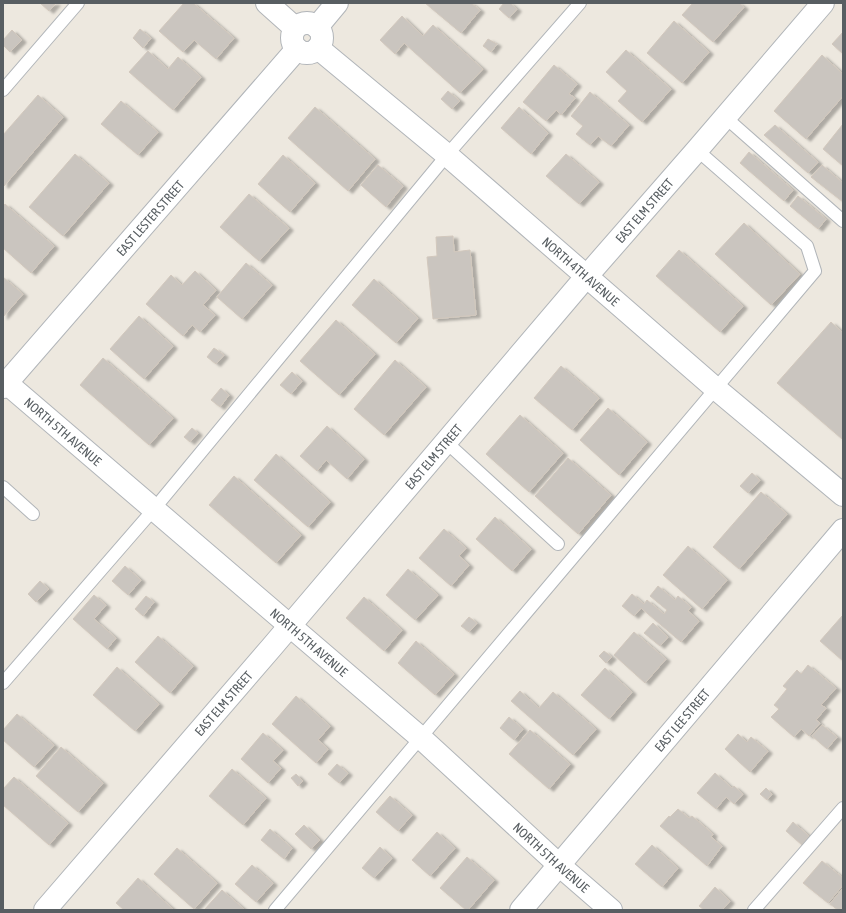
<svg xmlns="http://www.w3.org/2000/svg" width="846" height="913" font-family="'Asap Condensed',sans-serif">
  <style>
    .building { fill: #cac5bf; stroke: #d2c8bd; filter: url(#shadow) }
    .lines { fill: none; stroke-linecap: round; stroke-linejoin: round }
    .service-casing { stroke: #b1b5b9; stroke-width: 14 }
    .minor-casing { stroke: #b1b5b9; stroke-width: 24 }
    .service { stroke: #fff; stroke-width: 12 }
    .minor { stroke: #fff; stroke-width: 22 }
    .labels { text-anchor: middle; stroke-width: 4; stroke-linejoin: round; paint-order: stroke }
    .street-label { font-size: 13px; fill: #585e62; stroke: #fff }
  </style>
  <defs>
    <filter id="shadow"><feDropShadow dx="4.5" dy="2.5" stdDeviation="1" flood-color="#0004"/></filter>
  </defs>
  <rect width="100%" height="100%" fill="#ede8df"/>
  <g class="building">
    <path d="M40,3H56L49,11Z"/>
    <path d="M184,3H193L234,38L216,59L194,40L183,52L159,31Z"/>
    <path d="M425,3H471L480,10L461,33Z"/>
    <path d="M504,3H510L517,9L509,18L499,9Z"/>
    <path d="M693,3H739L744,7L713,42L682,15Z"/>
    <path d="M402,16L423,36L433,25L483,69L460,93L404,43L395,54L380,40Z"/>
    <path d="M674,21L709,52L682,83L647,53Z"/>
    <path d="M140,29L151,38L143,48L133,38Z"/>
    <path d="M12,30L22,40L10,52L3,45V40Z"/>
    <path d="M843,32V54L832,44Z"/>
    <path d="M488,39L497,44L491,52L483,46Z"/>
    <path d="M626,50L671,89L642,122L618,101L627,91L606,72Z"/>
    <path d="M148,51L168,69L178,57L201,77L173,110L129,72Z"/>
    <path d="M822,55L843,74V96L806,139L774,111Z"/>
    <path d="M554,65L577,84L569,94L575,98L561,115L556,110L546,121L523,102Z"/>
    <path d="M448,91L460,101L452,109L441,99Z"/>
    <path d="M590,92L629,125L611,146L598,136L590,145L576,134L583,126L571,116Z"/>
    <path d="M38,95L63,117L4,186L3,185V135Z"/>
    <path d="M121,101L158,132L138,155L101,124Z"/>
    <path d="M315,107L375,159L348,191L288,138Z"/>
    <path d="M519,107L548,133L531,154L501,128Z"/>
    <path d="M843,124V166L823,149Z"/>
    <path d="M775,125L818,162L808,173L764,135Z"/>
    <path d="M749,152L793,190L784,201L740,163Z"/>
    <path d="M75,154L109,183L63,236L29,207Z"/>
    <path d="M566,154L599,182L579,204L546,176Z"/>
    <path d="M283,155L315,183L290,212L258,184Z"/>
    <path d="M378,165L403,186L386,207L361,185Z"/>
    <path d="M822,165L843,183V202L811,177Z"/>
    <path d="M249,194L289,228L259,261L220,227Z"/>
    <path d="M798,196L826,219L818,229L790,206Z"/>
    <path d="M5,204L54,246L31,273L3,248V206Z"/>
    <path d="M744,223L800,274L771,305L715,254Z"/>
    <path d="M453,236L454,252L470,250L476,315L433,319L427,257L437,256L436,237Z"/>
    <path d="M679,250L743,306L720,332L656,276Z"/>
    <path d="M246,263L272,285L242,319L217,297Z"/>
    <path d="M195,271L216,290L203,305L215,315L200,332L192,325L183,336L146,304L171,275L182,285Z"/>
    <path d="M3,277L23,294L3,317Z"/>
    <path d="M374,279L418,318L396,343L352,305Z"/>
    <path d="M139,316L173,346L144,379L110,349Z"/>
    <path d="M336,320L375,354L339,395L300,361Z"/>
    <path d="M831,322L843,333V438L842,439L777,383Z"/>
    <path d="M214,348L224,355L216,364L207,357Z"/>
    <path d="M103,358L173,418L149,445L80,385Z"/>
    <path d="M395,360L426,387L384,435L354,409Z"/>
    <path d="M561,366L599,398L572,430L534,398Z"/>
    <path d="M292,372L302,381L291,394L280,385Z"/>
    <path d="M221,388L229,395L220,407L211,400Z"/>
    <path d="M608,408L647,442L619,475L580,440Z"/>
    <path d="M520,415L563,453L529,492L486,454Z"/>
    <path d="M327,426L364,459L347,479L326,460L317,471L300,456Z"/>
    <path d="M192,428L198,433L190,442L184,437Z"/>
    <path d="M276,454L330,502L308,527L254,480Z"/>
    <path d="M568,458L611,495L578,534L535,496Z"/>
    <path d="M752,473L760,480L748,493L740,486Z"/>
    <path d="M234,476L301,535L276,563L209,505Z"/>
    <path d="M761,492L787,514L739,569L713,547Z"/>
    <path d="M495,517L531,549L512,571L476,539Z"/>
    <path d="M444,529L466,548L459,556L469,565L451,586L419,558Z"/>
    <path d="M688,546L727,580L702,609L663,575Z"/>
    <path d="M125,566L141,580L128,595L112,581Z"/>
    <path d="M408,569L438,595L415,620L386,595Z"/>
    <path d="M40,581L49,589L36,602L28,594Z"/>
    <path d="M658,586L675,600L678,596L691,607L688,611L699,621L681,642L641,608L634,616L622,606L632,594L644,604L647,600L664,614L667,610L650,596Z"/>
    <path d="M94,595L106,605L94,619L116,638L107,649L73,619Z"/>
    <path d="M146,596L154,602L143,616L135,609Z"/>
    <path d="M364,597L402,630L384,651L346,618Z"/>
    <path d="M842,616L843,617V661L820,641Z"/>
    <path d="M469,617L477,623L469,632L461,626Z"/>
    <path d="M653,623L668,637L660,646L644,633Z"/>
    <path d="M634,632L666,659L645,683L614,655Z"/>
    <path d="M158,636L193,666L170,693L135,662Z"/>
    <path d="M416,641L454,674L435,695L398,663Z"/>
    <path d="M604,651L612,657L606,663L599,656Z"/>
    <path d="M808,665L836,688L821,705L826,708L816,720L820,723L809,736L801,729L794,737L771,717L779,709L774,705L787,689L783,686L797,670L801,674Z"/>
    <path d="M117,667L159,704L135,731L93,695Z"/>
    <path d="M605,668L632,692L609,719L581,695Z"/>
    <path d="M520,691L539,708L553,692L596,729L573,755L511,701Z"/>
    <path d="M296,696L330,726L318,740L328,749L316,763L272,724Z"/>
    <path d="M17,714L54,745L34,767L3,740V730Z"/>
    <path d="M509,717L523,729L514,740L500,728Z"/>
    <path d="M822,725L837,737L827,749L812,736Z"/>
    <path d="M530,730L570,764L549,789L509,754Z"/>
    <path d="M263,733L283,750L273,761L281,768L268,783L241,759Z"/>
    <path d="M738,734L747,742L751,737L768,751L750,772L725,749Z"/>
    <path d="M61,747L103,783L78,812L36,776Z"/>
    <path d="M337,764L348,773L339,783L328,774Z"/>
    <path d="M232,769L266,798L243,825L209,796Z"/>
    <path d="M715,773L732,788L734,786L743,794L734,804L726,797L716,809L697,793Z"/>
    <path d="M296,774L303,781L298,786L291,778Z"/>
    <path d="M14,777L68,823L49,845L3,805V789Z"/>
    <path d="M766,788L772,794L767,800L760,794Z"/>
    <path d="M390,796L412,815L398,831L376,812Z"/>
    <path d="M678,809L689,818L692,816L713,834L711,837L722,846L707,866L660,826L669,816L670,817Z"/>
    <path d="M793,822L809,836L802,845L786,831Z"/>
    <path d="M304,825L320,840L311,849L295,834Z"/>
    <path d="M270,829L292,848L284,859L261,840Z"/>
    <path d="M437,832L455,848L430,876L412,860Z"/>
    <path d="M652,845L678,868L662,887L635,864Z"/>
    <path d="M380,847L392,858L374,878L362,868Z"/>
    <path d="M177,848L217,883L194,909L154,874Z"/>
    <path d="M467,857L494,880L468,910H466L440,888Z"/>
    <path d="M822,861L843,878V885L828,903L803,883Z"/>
    <path d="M252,865L273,883L256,902L235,884Z"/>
    <path d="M138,878L174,910H124L116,903Z"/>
    <path d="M715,887L730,901L722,910H704L699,906Z"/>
    <path d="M843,888V906L840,910H838L830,904Z"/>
    <path d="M222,890L245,910H204Z"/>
  </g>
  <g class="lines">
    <defs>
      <g id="service">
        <path d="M3,90L78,3"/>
        <path d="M725,117L843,221"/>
        <path d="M446,442L558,544"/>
        <path d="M3,487L33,514"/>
        <path d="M3,683L154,509L447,155L580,3"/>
        <path d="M275,910C456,698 634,483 815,271L807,246L697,150"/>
        <path d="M754,910L843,808"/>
      </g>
      <g id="minor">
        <path d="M267,3L295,28"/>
        <circle cx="307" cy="38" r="15"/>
        <path d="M317,27L337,3"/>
        <path id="s1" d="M318,48L447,155L715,388L843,495"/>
        <path id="s2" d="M3,380L421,738L559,865L611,910"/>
        <path id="s3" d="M3,387L297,49"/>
        <path id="s4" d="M45,910L271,648L586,277L697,150L823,3"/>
        <path id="s5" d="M521,910L843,530"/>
      </g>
    </defs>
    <use href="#service" class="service-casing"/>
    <use href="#minor" class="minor-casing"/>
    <use href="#service" class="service"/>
    <use href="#minor" class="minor"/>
  </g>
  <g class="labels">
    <g class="street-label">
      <text dy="5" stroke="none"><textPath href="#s4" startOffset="921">EAST ELM STREET</textPath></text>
      <text dy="5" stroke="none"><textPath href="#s3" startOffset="224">EAST LESTER STREET</textPath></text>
      <text dy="5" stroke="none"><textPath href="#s1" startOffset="345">NORTH 4TH AVENUE</textPath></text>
      <text dy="5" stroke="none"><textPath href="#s2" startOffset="79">NORTH 5TH AVENUE</textPath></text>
      <text dy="5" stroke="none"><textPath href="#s4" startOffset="597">EAST ELM STREET</textPath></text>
      <text dy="5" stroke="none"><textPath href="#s2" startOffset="403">NORTH 5TH AVENUE</textPath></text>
      <text dy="5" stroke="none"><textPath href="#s4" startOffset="273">EAST ELM STREET</textPath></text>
      <text dy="5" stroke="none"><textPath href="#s5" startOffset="249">EAST LEE STREET</textPath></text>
      <text dy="5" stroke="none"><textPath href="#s2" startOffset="727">NORTH 5TH AVENUE</textPath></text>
    </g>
  </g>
  <rect width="846" height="913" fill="none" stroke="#585e62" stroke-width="8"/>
</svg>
